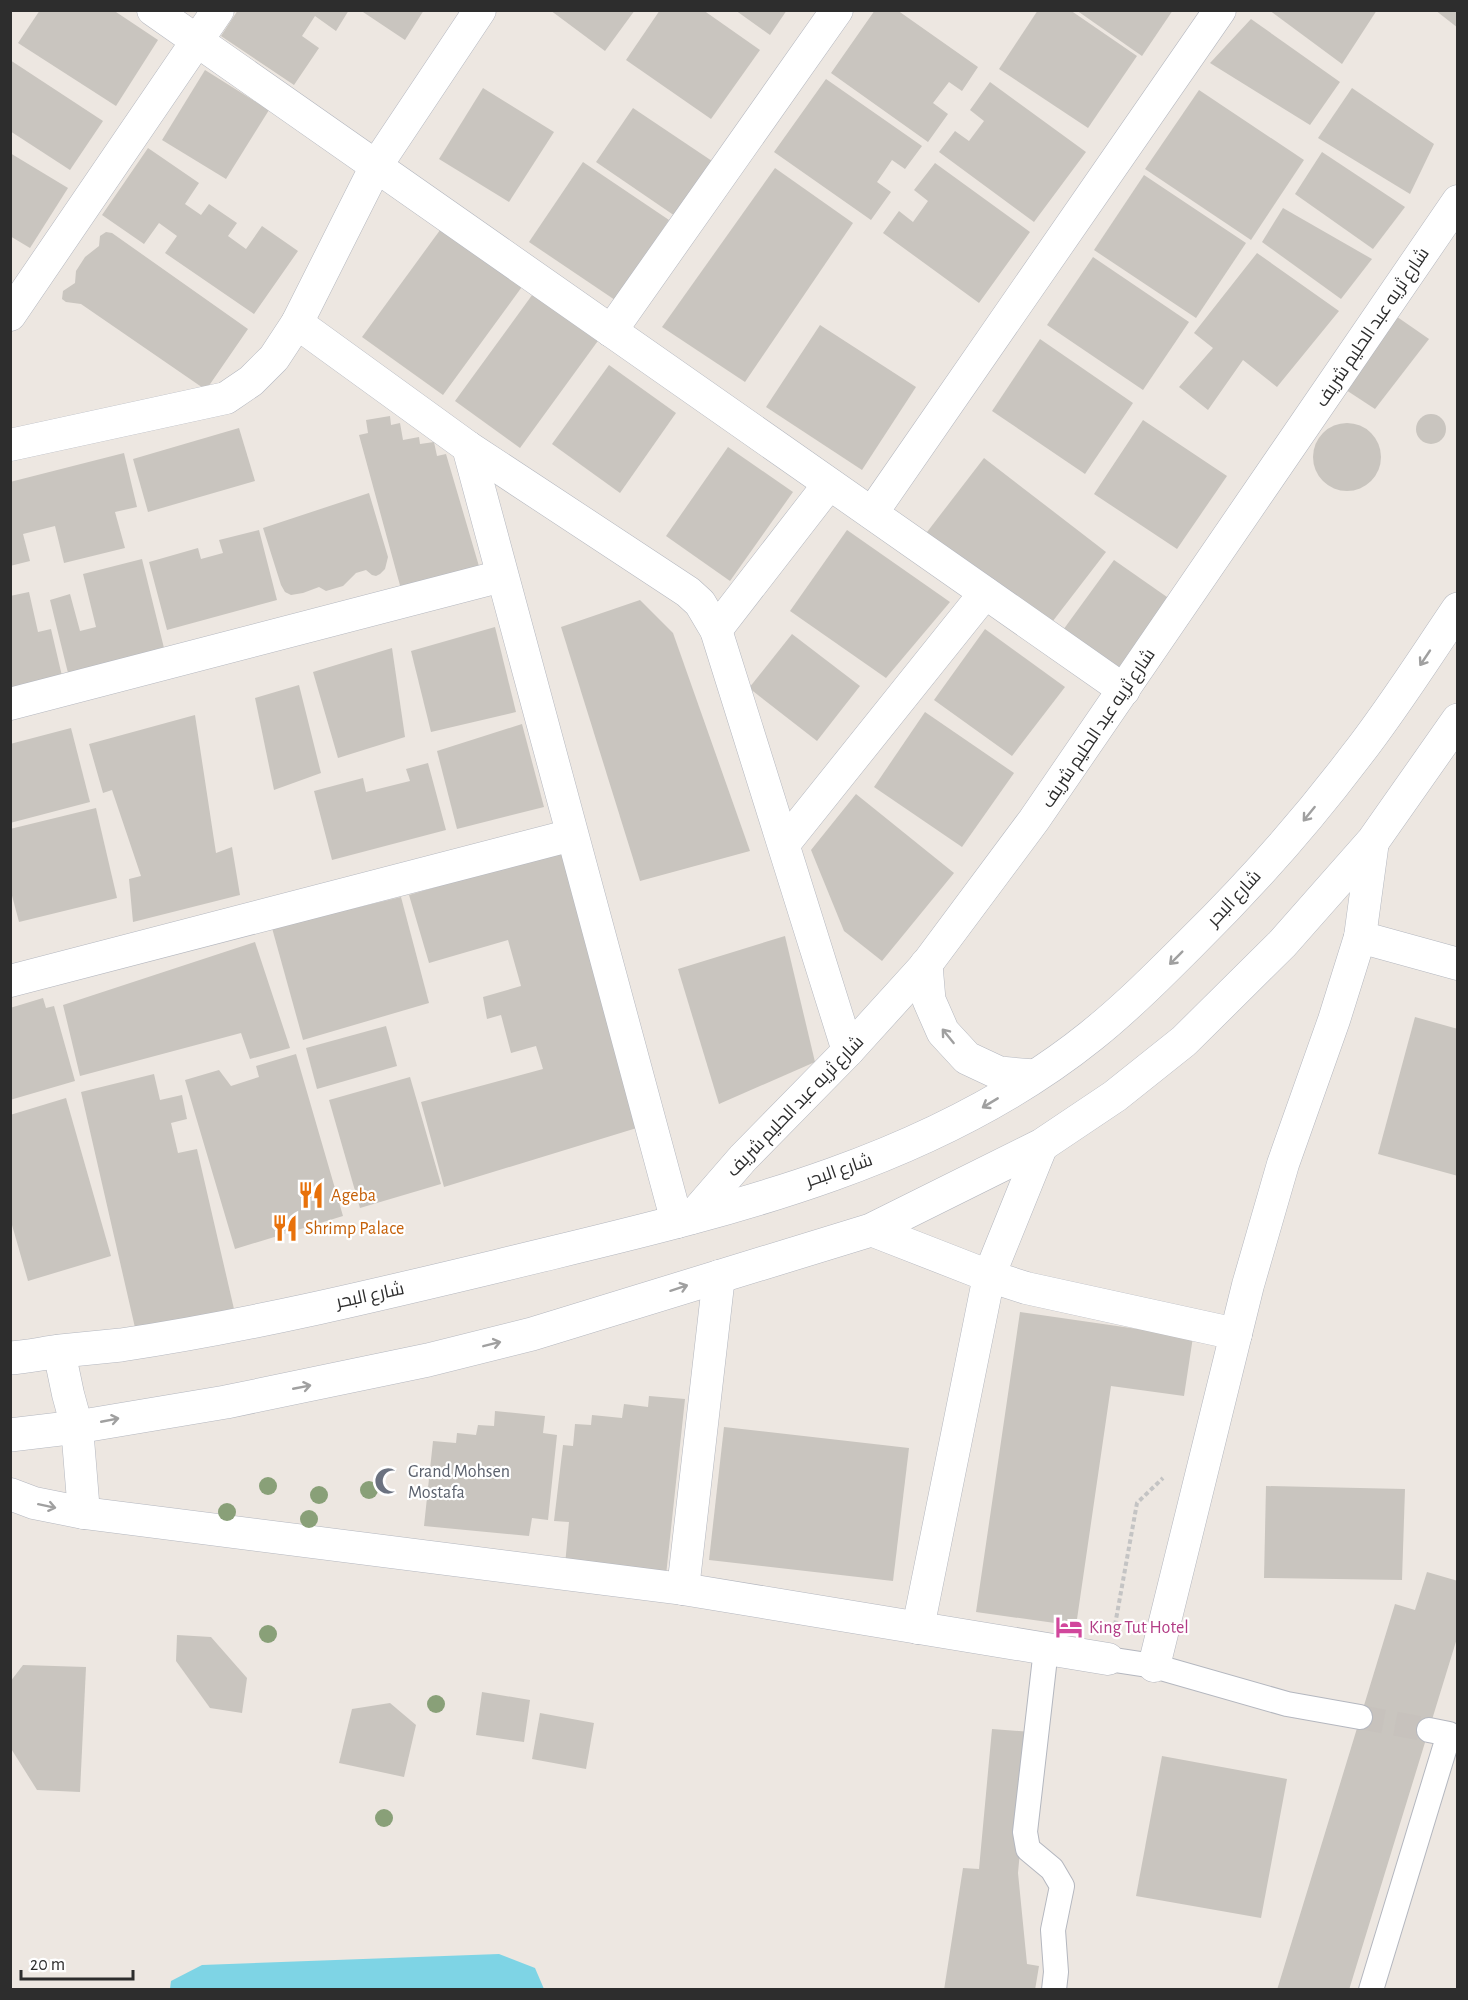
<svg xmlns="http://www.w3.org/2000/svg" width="1468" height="2000" font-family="'Alegreya Sans',Cairo,sans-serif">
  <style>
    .water { fill: #7ed4e5 }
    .building { fill: #c9c5bf }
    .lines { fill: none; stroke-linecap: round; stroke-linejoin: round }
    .pedestrian-tunnel { stroke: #c7c2bd; stroke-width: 24; stroke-dasharray: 24 12; stroke-linecap: butt }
    .pedestrian-casing { stroke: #b4b7bf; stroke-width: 26 }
    .minor-casing { stroke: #b4b7bf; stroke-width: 33 }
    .secondary-casing { stroke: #b4b7bf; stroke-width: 34 }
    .path { stroke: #c4c4c4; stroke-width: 4; stroke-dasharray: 4.5 3; stroke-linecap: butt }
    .pedestrian { stroke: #fff; stroke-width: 24 }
    .minor { stroke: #fff; stroke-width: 32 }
    .secondary { stroke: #fff; stroke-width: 33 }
    .tree { fill: #89a078 }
    .oneway { stroke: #a0a0a0 }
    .labels { text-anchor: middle; stroke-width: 4.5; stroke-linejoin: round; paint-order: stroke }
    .street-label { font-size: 18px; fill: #2d2d2d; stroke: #fff }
    .food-label { font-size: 18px; fill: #c56008; stroke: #fff; text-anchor: start }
    .worship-label { font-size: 18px; fill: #5b616d; stroke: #fff; text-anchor: start }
    .hotel-label { font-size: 18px; fill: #b23c85; stroke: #fff; text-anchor: start }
  </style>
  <rect width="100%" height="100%" fill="#ede7e1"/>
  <path class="water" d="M499,1954L535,1968L544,1989H170L171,1981L202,1965Z"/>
  <g class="building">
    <path d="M40,10H113L158,40L116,106L18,43Z"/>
    <path d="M238,10H349L336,31L315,16L302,36L319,48L294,85L221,36Z"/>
    <path d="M360,10H424L405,40Z"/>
    <path d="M550,10H635L605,51Z"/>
    <path d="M660,10H703L760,50L711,119L626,60Z"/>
    <path d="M735,10H787L770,35Z"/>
    <path d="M875,10H897L978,67L962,91L949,82L933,103L948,114L928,142L831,73Z"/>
    <path d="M1038,10H1070L1137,56L1088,128L999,69Z"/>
    <path d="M1076,10H1173L1142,56Z"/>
    <path d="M1269,10H1377L1342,64Z"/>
    <path d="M1435,10H1458V28Z"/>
    <path d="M1251,19L1340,82L1310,125L1210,63Z"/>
    <path d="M10,60L103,121L70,170L10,131Z"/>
    <path d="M205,70L269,110L226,179L162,140Z"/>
    <path d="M826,79L922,146L905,169L892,160L877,182L891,192L871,220L774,152Z"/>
    <path d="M990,82L1086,152L1034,222L939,152L955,131L969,141L984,121L970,110Z"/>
    <path d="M483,88L554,132L509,202L439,159Z"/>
    <path d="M1352,88L1434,144L1410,194L1318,138Z"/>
    <path d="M1199,90L1304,160L1251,240L1145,169Z"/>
    <path d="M633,108L712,161L675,216L596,162Z"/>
    <path d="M148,148L199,183L185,204L201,215L209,204L237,223L228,236L246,249L262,226L298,251L254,314L165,253L177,236L159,223L144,244L102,215Z"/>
    <path d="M1322,152L1405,207L1373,249L1295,194Z"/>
    <path d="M10,153L68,188L30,248L10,236Z"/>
    <path d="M583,162L669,220L615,300L529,242Z"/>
    <path d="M935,163L1030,232L979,303L883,233L899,211L913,222L928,201L914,190Z"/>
    <path d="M775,168L853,223L745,382L662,327Z"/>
    <path d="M1144,175L1246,243L1196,318L1094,250Z"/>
    <path d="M1283,208L1372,259L1341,299L1262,242Z"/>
    <path d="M443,226L524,284L443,395L362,337Z"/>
    <path d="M106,232L112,233L248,329L206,390L81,304L66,302L62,299L63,291L75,283L76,271L85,257L99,246L100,236Z"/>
    <path d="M1257,253L1339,311L1277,387L1243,360L1208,410L1179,387L1213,348L1194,333Z"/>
    <path d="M1093,257L1189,322L1143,390L1047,325Z"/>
    <path d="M535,291L600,338L520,448L455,401Z"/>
    <path d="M1393,314L1429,339L1375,409L1343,388Z"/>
    <path d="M820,325L916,387L862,470L766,407Z"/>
    <path d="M1040,339L1133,403L1085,474L992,411Z"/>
    <path d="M609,365L676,413L620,493L552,444Z"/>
    <circle cx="1431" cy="429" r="15"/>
    <path d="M390,416L391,425L400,423L403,440L419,437L420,444L434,442L437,456L446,454L481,573L401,589L359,435L368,433L366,420Z"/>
    <path d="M1143,420L1227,476L1177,549L1094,494Z"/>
    <circle cx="1347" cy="457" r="34"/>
    <path d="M239,428L255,481L148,512L133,459Z"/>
    <path d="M728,447L793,492L730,581L666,536Z"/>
    <path d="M124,453L137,507L115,512L125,548L64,563L55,526L23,534L30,561L10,566V482Z"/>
    <path d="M984,458L1106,552L1046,630L924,536Z"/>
    <path d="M369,493L388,557L385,569L380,574L376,576L372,575L366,570L356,573L343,586L326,591L319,587L303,593L291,595L285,592L281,585L263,528Z"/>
    <path d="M259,530L277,600L167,630L149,562L198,548L201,559L223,553L219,540Z"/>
    <path d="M847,530L950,602L886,678L790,611Z"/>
    <path d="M142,559L164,648L68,673L50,600L70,594L80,631L96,627L83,574Z"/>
    <path d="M1114,560L1177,604L1122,682L1058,637Z"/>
    <path d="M29,592L38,632L51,629L62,676L10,688V596Z"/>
    <path d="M640,600L673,633L750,851L640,881L561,627Z"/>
    <path d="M495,627L516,712L431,732L411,651Z"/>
    <path d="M985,629L1065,687L1012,756L934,700Z"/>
    <path d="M792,634L860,686L817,741L749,688Z"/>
    <path d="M392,648L405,737L338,758L313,672Z"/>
    <path d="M299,685L321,773L274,790L255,698Z"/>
    <path d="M925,712L1014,773L962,847L874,787Z"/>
    <path d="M195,715L216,853L232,847L240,895L133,922L129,879L141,876L112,790L103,793L89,744Z"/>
    <path d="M522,724L544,807L457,829L437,751Z"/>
    <path d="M71,728L90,802L10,823V744Z"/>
    <path d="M428,763L446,830L332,860L314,791L363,778L366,792L410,781L406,769Z"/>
    <path d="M856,794L954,873L882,961L844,931L811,850Z"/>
    <path d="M96,808L117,898L19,922L10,888V829Z"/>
    <path d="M562,850L640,1127L444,1187L421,1102L543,1069L536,1046L511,1053L501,1015L487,1019L483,997L521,986L508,940L429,963L409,895Z"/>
    <path d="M401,897L429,1003L303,1040L272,928Z"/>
    <path d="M785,936L815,1062L719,1104L678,969Z"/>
    <path d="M255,942L290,1048L250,1059L241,1033L80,1076L63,1005Z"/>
    <path d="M43,998L46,1008L54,1006L75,1081L10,1100V1008Z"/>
    <path d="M1415,1017L1458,1029V1176L1378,1154Z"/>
    <path d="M386,1026L397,1066L317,1089L306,1048Z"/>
    <path d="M296,1054L343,1216L235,1249L185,1080L219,1070L231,1086L259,1077L256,1066Z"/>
    <path d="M154,1074L160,1100L182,1095L187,1119L171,1123L178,1153L197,1149L234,1309L136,1332L81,1092Z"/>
    <path d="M410,1077L441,1184L360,1208L329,1100Z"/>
    <path d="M66,1098L111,1256L28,1281L10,1218V1115Z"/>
    <path d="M1020,1312L1193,1337L1184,1396L1111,1386L1076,1626L976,1612Z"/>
    <path d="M649,1396L685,1399L666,1575L565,1565L569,1522L554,1521L563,1445L573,1446L575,1424L591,1425L592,1415L622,1418L624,1404L648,1407Z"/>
    <path d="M495,1411L545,1416L543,1433L557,1435L548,1520L532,1518L529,1536L424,1526L433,1441L456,1443L457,1433L476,1435L478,1425L494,1426Z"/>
    <path d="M724,1427L909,1448L893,1581L709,1560Z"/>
    <path d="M1266,1486L1405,1489L1402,1580L1264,1578Z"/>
    <path d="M1427,1572L1458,1581V1635L1349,1990H1277L1395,1604L1415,1610Z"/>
    <path d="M177,1635L211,1637L247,1678L242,1713L210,1708L176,1661Z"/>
    <path d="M23,1665L86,1667L80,1792L37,1790L10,1747V1682Z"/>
    <path d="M482,1692L530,1700L524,1742L476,1735Z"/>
    <path d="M390,1703L416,1725L404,1777L339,1763L352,1709Z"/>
    <path d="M540,1713L594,1723L586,1769L532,1759Z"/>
    <path d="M992,1729L1031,1732L1018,1873L1027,1964L1039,1966L1035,1990H944L963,1868L979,1869Z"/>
    <path d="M1162,1756L1287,1779L1261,1918L1136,1896Z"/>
  </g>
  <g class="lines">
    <path class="pedestrian-tunnel" d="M1360,1717L1429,1730"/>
    <defs>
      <g id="pedestrian">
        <path d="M1046,1649L1025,1832L1028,1849L1052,1869L1062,1886L1053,1930L1056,1972L1054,1990"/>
        <path d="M1108,1659L1154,1666L1287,1704L1360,1717"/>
        <path d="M1371,1990L1449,1734L1429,1730"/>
      </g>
      <g id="minor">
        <path d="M153,10L1124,690"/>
        <path d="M10,315L218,10"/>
        <path d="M297,323L468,447L688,592L700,603L716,630L848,1051"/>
        <path d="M611,331L837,10"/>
        <path d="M10,445L226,398L251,381L274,358L297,323L376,166L480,10"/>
        <path d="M468,447L677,1222"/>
        <path d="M872,513L1220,10"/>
        <path d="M716,630L829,484"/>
        <path d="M10,704L502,576"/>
        <path d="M784,844L985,593"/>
        <path d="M1360,937L1458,964"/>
        <path d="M10,981L572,835"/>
        <path d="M691,1218L743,1158L848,1051L926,965L1034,820L1458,201"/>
        <path d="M871,1230L989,1276L1026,1288L1236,1334"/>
        <path d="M59,1351L68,1394L77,1427L84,1513"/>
        <path d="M10,1494L34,1503L84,1513L683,1589L1108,1659"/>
        <path d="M683,1589L719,1276"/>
        <path d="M918,1628L989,1276L1042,1145"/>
        <path d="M1154,1666L1248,1285L1283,1164L1334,1020L1360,937L1373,841"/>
      </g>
      <g id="secondary">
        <path d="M926,965L929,1000L943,1032L967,1058L999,1073L1034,1076"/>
        <path d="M10,1358C28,1357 44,1353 61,1351C81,1349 101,1347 121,1345C248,1326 373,1296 498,1266C702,1216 923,1171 1091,1036C1126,1008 1159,975 1191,943C1250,885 1305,823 1355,757C1392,710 1424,659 1458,609"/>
        <path d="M10,1435L77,1427L226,1402L428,1360L532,1334L871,1230L1042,1145L1115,1096L1184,1041L1282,944L1373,841L1458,720"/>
      </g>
    </defs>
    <use href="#pedestrian" class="pedestrian-casing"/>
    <use href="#minor" class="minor-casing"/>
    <use href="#secondary" class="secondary-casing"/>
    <path class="path" d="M1115,1625L1137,1503L1163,1478"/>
    <use href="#pedestrian" class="pedestrian"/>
    <use href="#minor" class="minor"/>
    <use href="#secondary" class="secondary"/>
  </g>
  <g class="tree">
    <circle cx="268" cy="1486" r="9"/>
    <circle cx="369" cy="1490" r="9"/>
    <circle cx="319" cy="1495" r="9"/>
    <circle cx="227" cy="1512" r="9"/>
    <circle cx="309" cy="1519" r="9"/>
    <circle cx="268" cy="1634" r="9"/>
    <circle cx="436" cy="1704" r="9"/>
    <circle cx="384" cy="1818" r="9"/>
  </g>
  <defs><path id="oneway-shaft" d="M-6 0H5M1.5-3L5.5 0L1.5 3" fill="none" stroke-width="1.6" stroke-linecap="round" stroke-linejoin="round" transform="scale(1.5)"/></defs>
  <g class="oneway">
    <use href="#oneway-shaft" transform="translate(1425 658) rotate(124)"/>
    <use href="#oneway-shaft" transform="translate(1309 814) rotate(129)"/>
    <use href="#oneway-shaft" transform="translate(1176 958) rotate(135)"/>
    <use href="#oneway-shaft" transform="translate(948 1036) rotate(-129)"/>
    <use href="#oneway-shaft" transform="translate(990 1103) rotate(149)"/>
    <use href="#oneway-shaft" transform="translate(679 1288) rotate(-18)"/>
    <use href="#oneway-shaft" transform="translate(492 1344) rotate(-14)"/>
    <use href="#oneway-shaft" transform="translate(302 1387) rotate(-11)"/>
    <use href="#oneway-shaft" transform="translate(110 1420) rotate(-11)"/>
    <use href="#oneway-shaft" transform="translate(47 1506) rotate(12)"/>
  </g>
  <defs>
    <symbol id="restaurant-bare" viewBox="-9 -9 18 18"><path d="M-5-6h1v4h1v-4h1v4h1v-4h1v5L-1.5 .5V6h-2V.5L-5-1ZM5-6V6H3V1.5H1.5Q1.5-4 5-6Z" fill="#e8710a" stroke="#fff" stroke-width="2.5" paint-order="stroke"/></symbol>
    <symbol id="mosque-bare" viewBox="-9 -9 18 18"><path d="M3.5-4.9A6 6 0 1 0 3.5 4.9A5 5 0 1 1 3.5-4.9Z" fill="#6b7280" stroke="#fff" stroke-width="2.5" paint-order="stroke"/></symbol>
    <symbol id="hotel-bare" viewBox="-9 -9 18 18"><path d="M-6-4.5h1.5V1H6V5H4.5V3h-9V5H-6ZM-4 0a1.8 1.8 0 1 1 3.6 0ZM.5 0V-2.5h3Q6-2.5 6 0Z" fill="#d1479c" stroke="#fff" stroke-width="2.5" paint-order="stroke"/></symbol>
  </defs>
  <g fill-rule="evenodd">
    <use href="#restaurant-bare" x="292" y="1176" width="38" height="38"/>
    <use href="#restaurant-bare" x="266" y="1209" width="38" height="38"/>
    <use href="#mosque-bare" x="369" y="1462" width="38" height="38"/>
    <use href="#hotel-bare" x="1050" y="1608" width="38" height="38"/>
  </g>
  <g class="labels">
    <g class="street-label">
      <text transform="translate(1372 327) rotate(-56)" y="6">شارع ثريه عبد الحليم شريف</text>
      <text transform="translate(1098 728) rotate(-56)" y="6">شارع ثريه عبد الحليم شريف</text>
      <text transform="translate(1234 898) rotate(-47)" y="6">شارع البحر</text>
      <text transform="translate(795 1106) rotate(-46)" y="6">شارع ثريه عبد الحليم شريف</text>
      <text transform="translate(839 1170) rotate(-19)" y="6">شارع البحر</text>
      <text transform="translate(370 1295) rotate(-12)" y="6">شارع البحر</text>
    </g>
    <g class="food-label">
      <text x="331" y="1201">Ageba</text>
      <text x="305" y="1234">Shrimp Palace</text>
    </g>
    <g class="worship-label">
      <text x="408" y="1477">Grand Mohsen<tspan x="408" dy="21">Mostafa</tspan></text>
    </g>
    <g class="hotel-label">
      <text x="1089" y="1633">King Tut Hotel</text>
    </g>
  </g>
  <rect width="1468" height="2000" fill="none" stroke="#2d2d2d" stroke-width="24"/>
  <path d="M21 1970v9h112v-9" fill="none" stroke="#2d2d2d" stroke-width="3"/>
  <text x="30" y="1970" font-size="18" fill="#2d2d2d" stroke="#ffffff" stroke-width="4.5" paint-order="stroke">20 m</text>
</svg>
